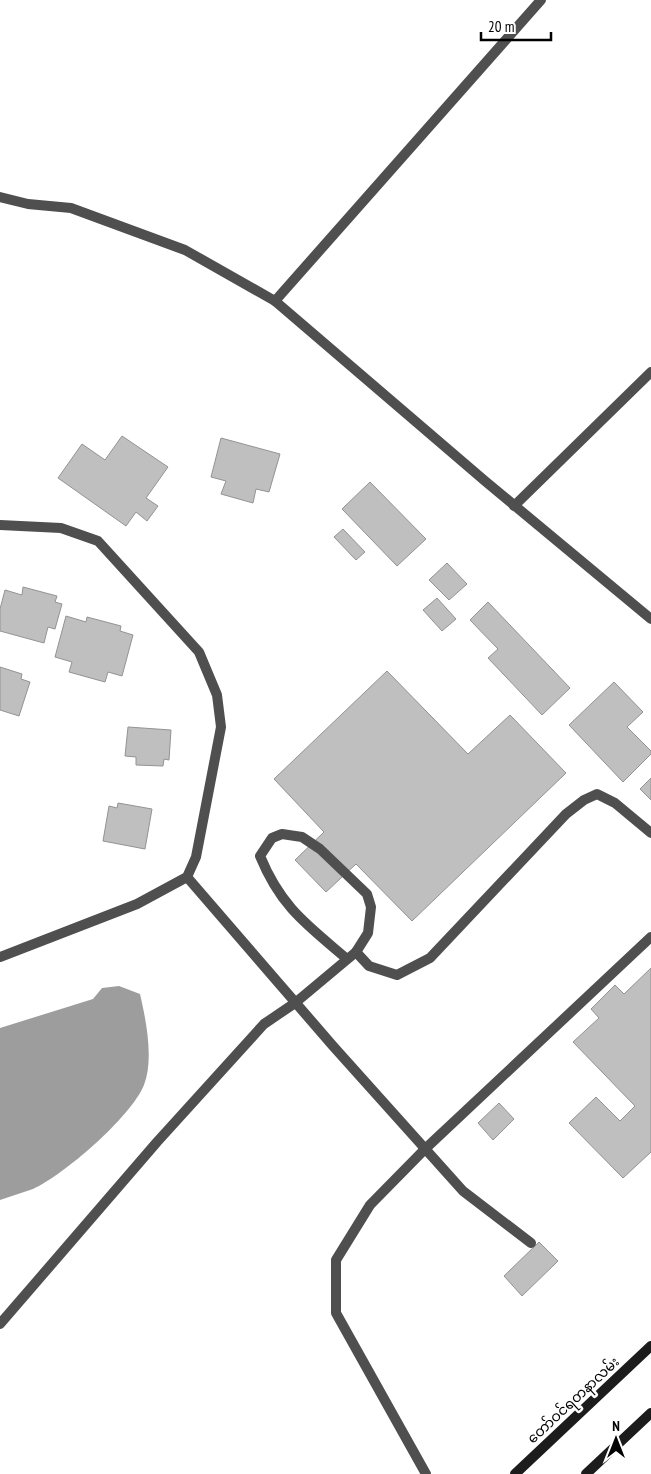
<svg xmlns="http://www.w3.org/2000/svg" width="651" height="1474" font-family="'PT Sans Narrow','Noto Sans Myanmar',sans-serif">
  <style>
    .water { fill: #9d9d9d }
    .building { fill: #bfbfbf; stroke: #939393 }
    .lines { fill: none; stroke-linecap: round; stroke-linejoin: round }
    .service { stroke: #4f4f4f; stroke-width: 10 }
    .minor { stroke: #4f4f4f; stroke-width: 10 }
    .secondary { stroke: #1c1c1c; stroke-width: 10 }
    .labels { text-anchor: middle; stroke-width: 5; stroke-linejoin: round; paint-order: stroke }
    .street-label { font-size: 14px; fill: #000; stroke: #fff }
  </style>
  <rect width="100%" height="100%" fill="#fff"/>
  <path class="water" d="M119,986L140,994C146,1020 154,1059 144,1085C131,1117 64,1175 33,1189C22,1193 11,1196 0,1200V1028L93,999L102,988Z"/>
  <g class="building">
    <path d="M122,436L168,467L146,498L158,506L147,521L136,512L126,526L58,478L82,444L105,460Z"/>
    <path d="M221,438L280,454L269,492L256,489L253,503L221,494L226,481L211,477Z"/>
    <path d="M370,482L426,539L397,566L342,509Z"/>
    <path d="M343,529L365,552L356,560L334,537Z"/>
    <path d="M447,563L467,584L449,600L429,580Z"/>
    <path d="M23,587L57,596L55,602L62,604L55,629L48,627L44,643L0,631V609L5,590L22,595Z"/>
    <path d="M437,598L456,619L442,631L423,610Z"/>
    <path d="M488,602L570,688L542,715L488,658L498,649L470,620Z"/>
    <path d="M66,616L86,622L87,617L121,626L120,631L133,635L122,676L108,672L105,682L69,672L72,662L55,657Z"/>
    <path d="M0,667L22,674L21,679L30,682L19,716L0,710Z"/>
    <path d="M387,671L468,754L510,715L566,773L412,921L356,864L326,892L295,860L324,832L274,779Z"/>
    <path d="M614,682L643,712L627,727L651,751V754L623,782L569,725Z"/>
    <path d="M128,727L171,730L169,760L164,759L163,766L136,765V757L125,756Z"/>
    <path d="M651,778V800L640,789Z"/>
    <path d="M118,803L152,809L145,849L103,841L109,806L117,808Z"/>
    <path d="M651,968V1152L623,1178L569,1123L596,1097L620,1121L635,1106L573,1042L599,1018L591,1009L615,985L624,994Z"/>
    <path d="M499,1103L514,1119L493,1140L478,1123Z"/>
    <path d="M539,1242L558,1261L522,1296L504,1276Z"/>
  </g>
  <g class="lines">
    <g class="service">
      <path d="M187,877L333,1046L463,1191L531,1243"/>
      <path d="M356,952L369,966L397,975L430,958L566,814L584,800L597,794L615,803L651,833"/>
      <path d="M0,1324L157,1142L264,1024L295,1003L356,952L368,933L371,907L367,894L320,849L302,837L282,834L272,838L260,856C281,907 306,924 347,959"/>
      <path d="M426,1474L336,1313V1260L370,1205L425,1149L651,937"/>
    </g>
    <g class="minor">
      <path d="M0,197L28,204L71,208L185,250L275,301L485,481L651,619"/>
      <path d="M275,301L541,0"/>
      <path d="M514,506L651,372"/>
      <path d="M0,525L61,528L98,541L199,652L217,695L221,727L196,857L187,877L137,904L0,957"/>
    </g>
    <g class="secondary">
      <path d="M515,1474L651,1346"/>
      <path d="M586,1474L651,1413"/>
    </g>
  </g>
  <g class="labels">
    <g class="street-label">
      <text transform="translate(573 1400) rotate(-43)" y="5">တော်ဝင်ရတနာလမ်း</text>
    </g>
  </g>
  <g transform="translate(616 1439)" stroke="#ffffff" stroke-width="4" paint-order="stroke">
  <path d="M0-4L9 19L0 12L-9 19Z" fill="#000000"/>
  <text y="-8" font-size="14" font-weight="bold" text-anchor="middle" fill="#000000">N</text>
  </g>
  <path d="M481 32v8h70v-8" fill="none" stroke="#000000" stroke-width="2.5"/>
  <text x="488" y="32" font-size="15" fill="#000000" stroke="#ffffff" stroke-width="4" paint-order="stroke">20 m</text>
</svg>
